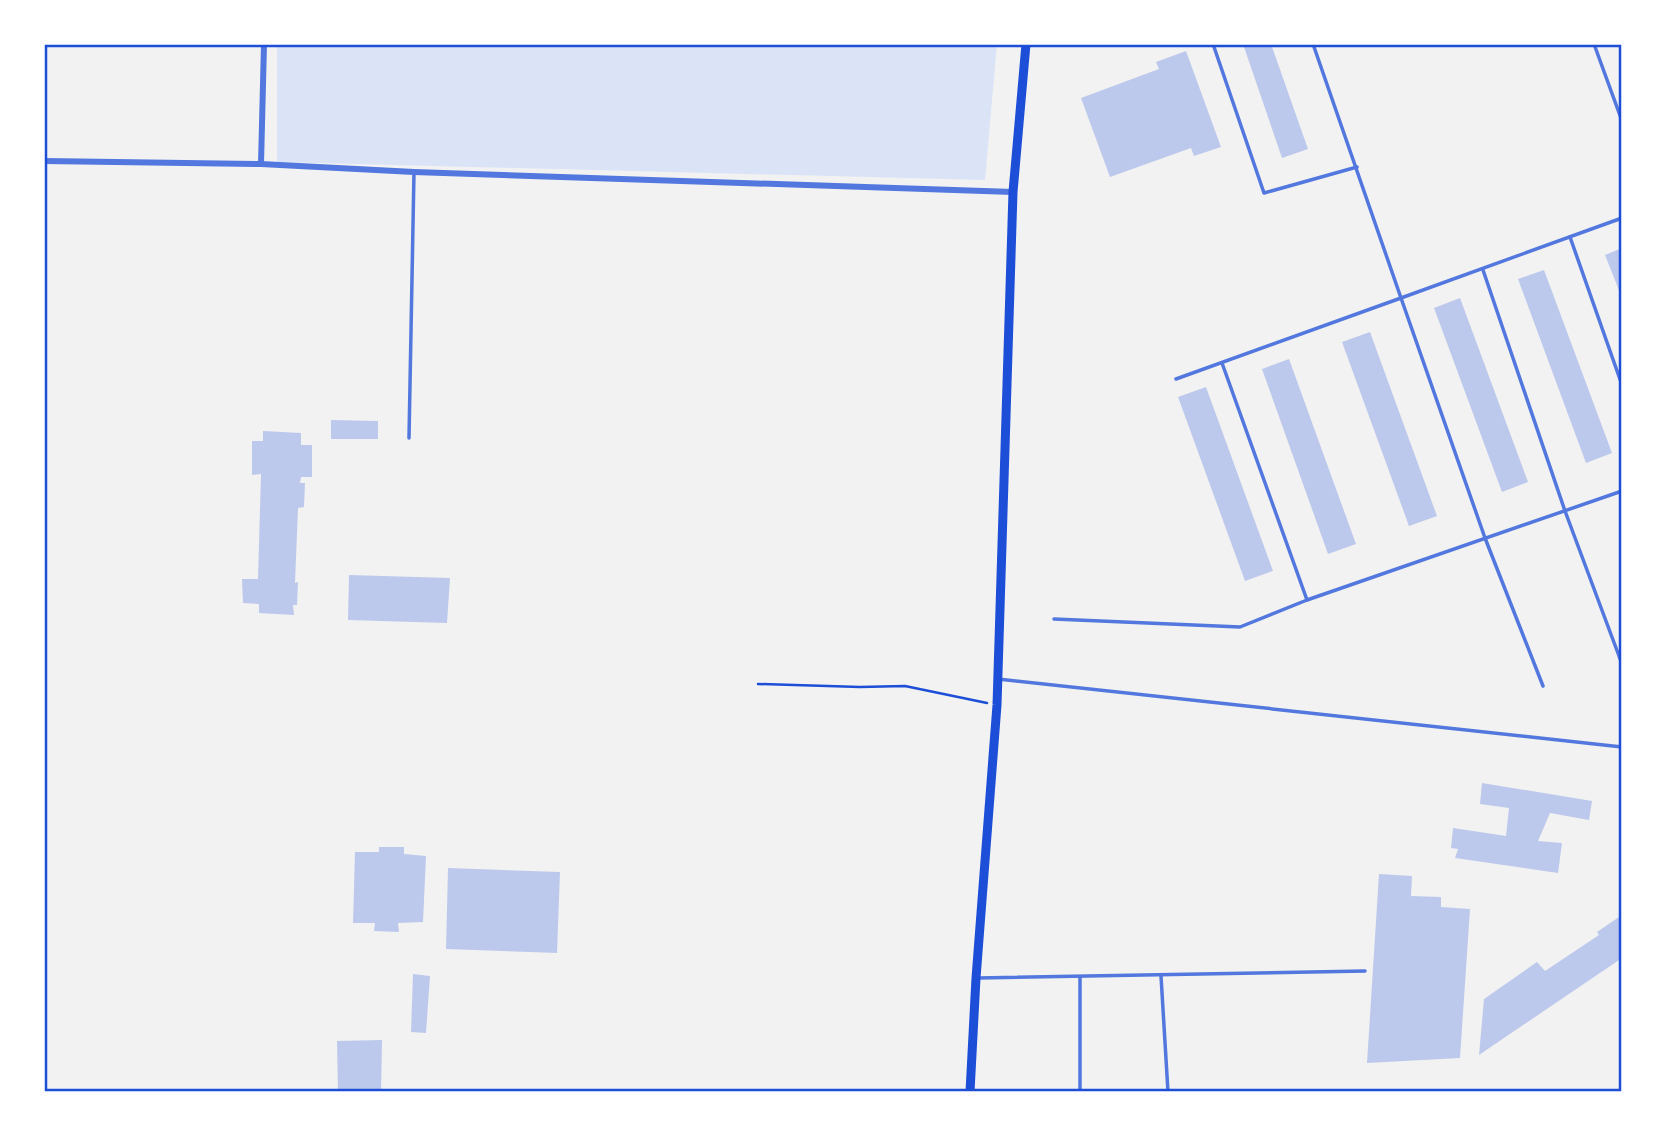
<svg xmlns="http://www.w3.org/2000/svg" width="1666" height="1136" font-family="'DM Sans',sans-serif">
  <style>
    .green { fill: #dbe4f7 }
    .building { fill: #bdc9ec }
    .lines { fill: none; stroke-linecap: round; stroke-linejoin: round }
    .path { stroke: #1d4ed8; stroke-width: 2.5 }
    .service { stroke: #5277de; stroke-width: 3.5 }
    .minor { stroke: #5277de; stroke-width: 6 }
    .secondary { stroke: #1d4ed8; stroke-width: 9 }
    .neatline { fill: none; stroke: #1d4ed8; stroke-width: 2.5 }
  </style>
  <rect width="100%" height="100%" fill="#f2f2f2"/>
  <path class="green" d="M277,44H997L985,180L277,162Z"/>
  <g class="building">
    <path d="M1243,44H1271L1308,149L1282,158Z"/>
    <path d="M1186,51L1221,147L1194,156L1191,148L1110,177L1081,98L1159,69L1156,62Z"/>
    <path d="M1622,248V298L1605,255Z"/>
    <path d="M1544,270L1612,453L1586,463L1518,279Z"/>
    <path d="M1460,298L1528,482L1502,492L1434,308Z"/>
    <path d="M1370,332L1437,516L1409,526L1342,342Z"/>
    <path d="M1289,359L1356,544L1328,554L1262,369Z"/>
    <path d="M1206,387L1273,571L1245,581L1178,397Z"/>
    <path d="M331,420L378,421V439H331Z"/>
    <path d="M263,431L301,433V445H312V477H301L300,483H305L304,507L298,508L295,583L298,582L297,605H293L294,615L259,613V604L243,603L242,579H258L261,474L252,475V441H263Z"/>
    <path d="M349,575L450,578L447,623L348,620Z"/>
    <path d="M1482,783L1592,801L1589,820L1550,813L1538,841L1562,843L1558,873L1455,858L1458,849L1451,848L1453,828L1506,836L1509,808L1480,804Z"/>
    <path d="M379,847H404V854L426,856L423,922L398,923L399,932L374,931L375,923H353L355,852H379Z"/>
    <path d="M448,868L560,872L557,953L446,949Z"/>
    <path d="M1379,874L1412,876L1411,896L1441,897V907L1470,909L1460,1058L1367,1063Z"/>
    <path d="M1622,915V958L1479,1055L1484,999L1537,962L1545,971L1599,935L1597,932Z"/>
    <path d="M413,974L430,976L426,1033L411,1032Z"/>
    <path d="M382,1040L381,1092H338L337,1041Z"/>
  </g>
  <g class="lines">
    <path class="path" d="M758,684L860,687L905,686L987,703"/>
    <g class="service">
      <path d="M1213,44L1264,193L1357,167"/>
      <path d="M1313,44L1401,298L1622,218"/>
      <path d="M1594,44L1622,121"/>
      <path d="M1570,237L1622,385"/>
      <path d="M1483,270L1565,511L1622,664"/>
      <path d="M1222,363L1307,600L1622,491"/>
      <path d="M1176,379L1401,298L1485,538L1543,686"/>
      <path d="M409,438L414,172"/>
      <path d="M1054,619L1240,627L1307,600"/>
      <path d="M998,679L1622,747"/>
      <path d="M1161,976L1168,1092"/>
      <path d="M978,978L1365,971"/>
      <path d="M1080,1092V977"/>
    </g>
    <g class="minor">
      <path d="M44,161L261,164L414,172L1013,192"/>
      <path d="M261,164L264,44"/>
    </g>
    <path class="secondary" d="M970,1092L976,978L997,705L1013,192L1026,44"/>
  </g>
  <rect width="1666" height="1136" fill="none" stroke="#ffffff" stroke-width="91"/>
  <rect x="46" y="46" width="1574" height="1044" class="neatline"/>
</svg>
